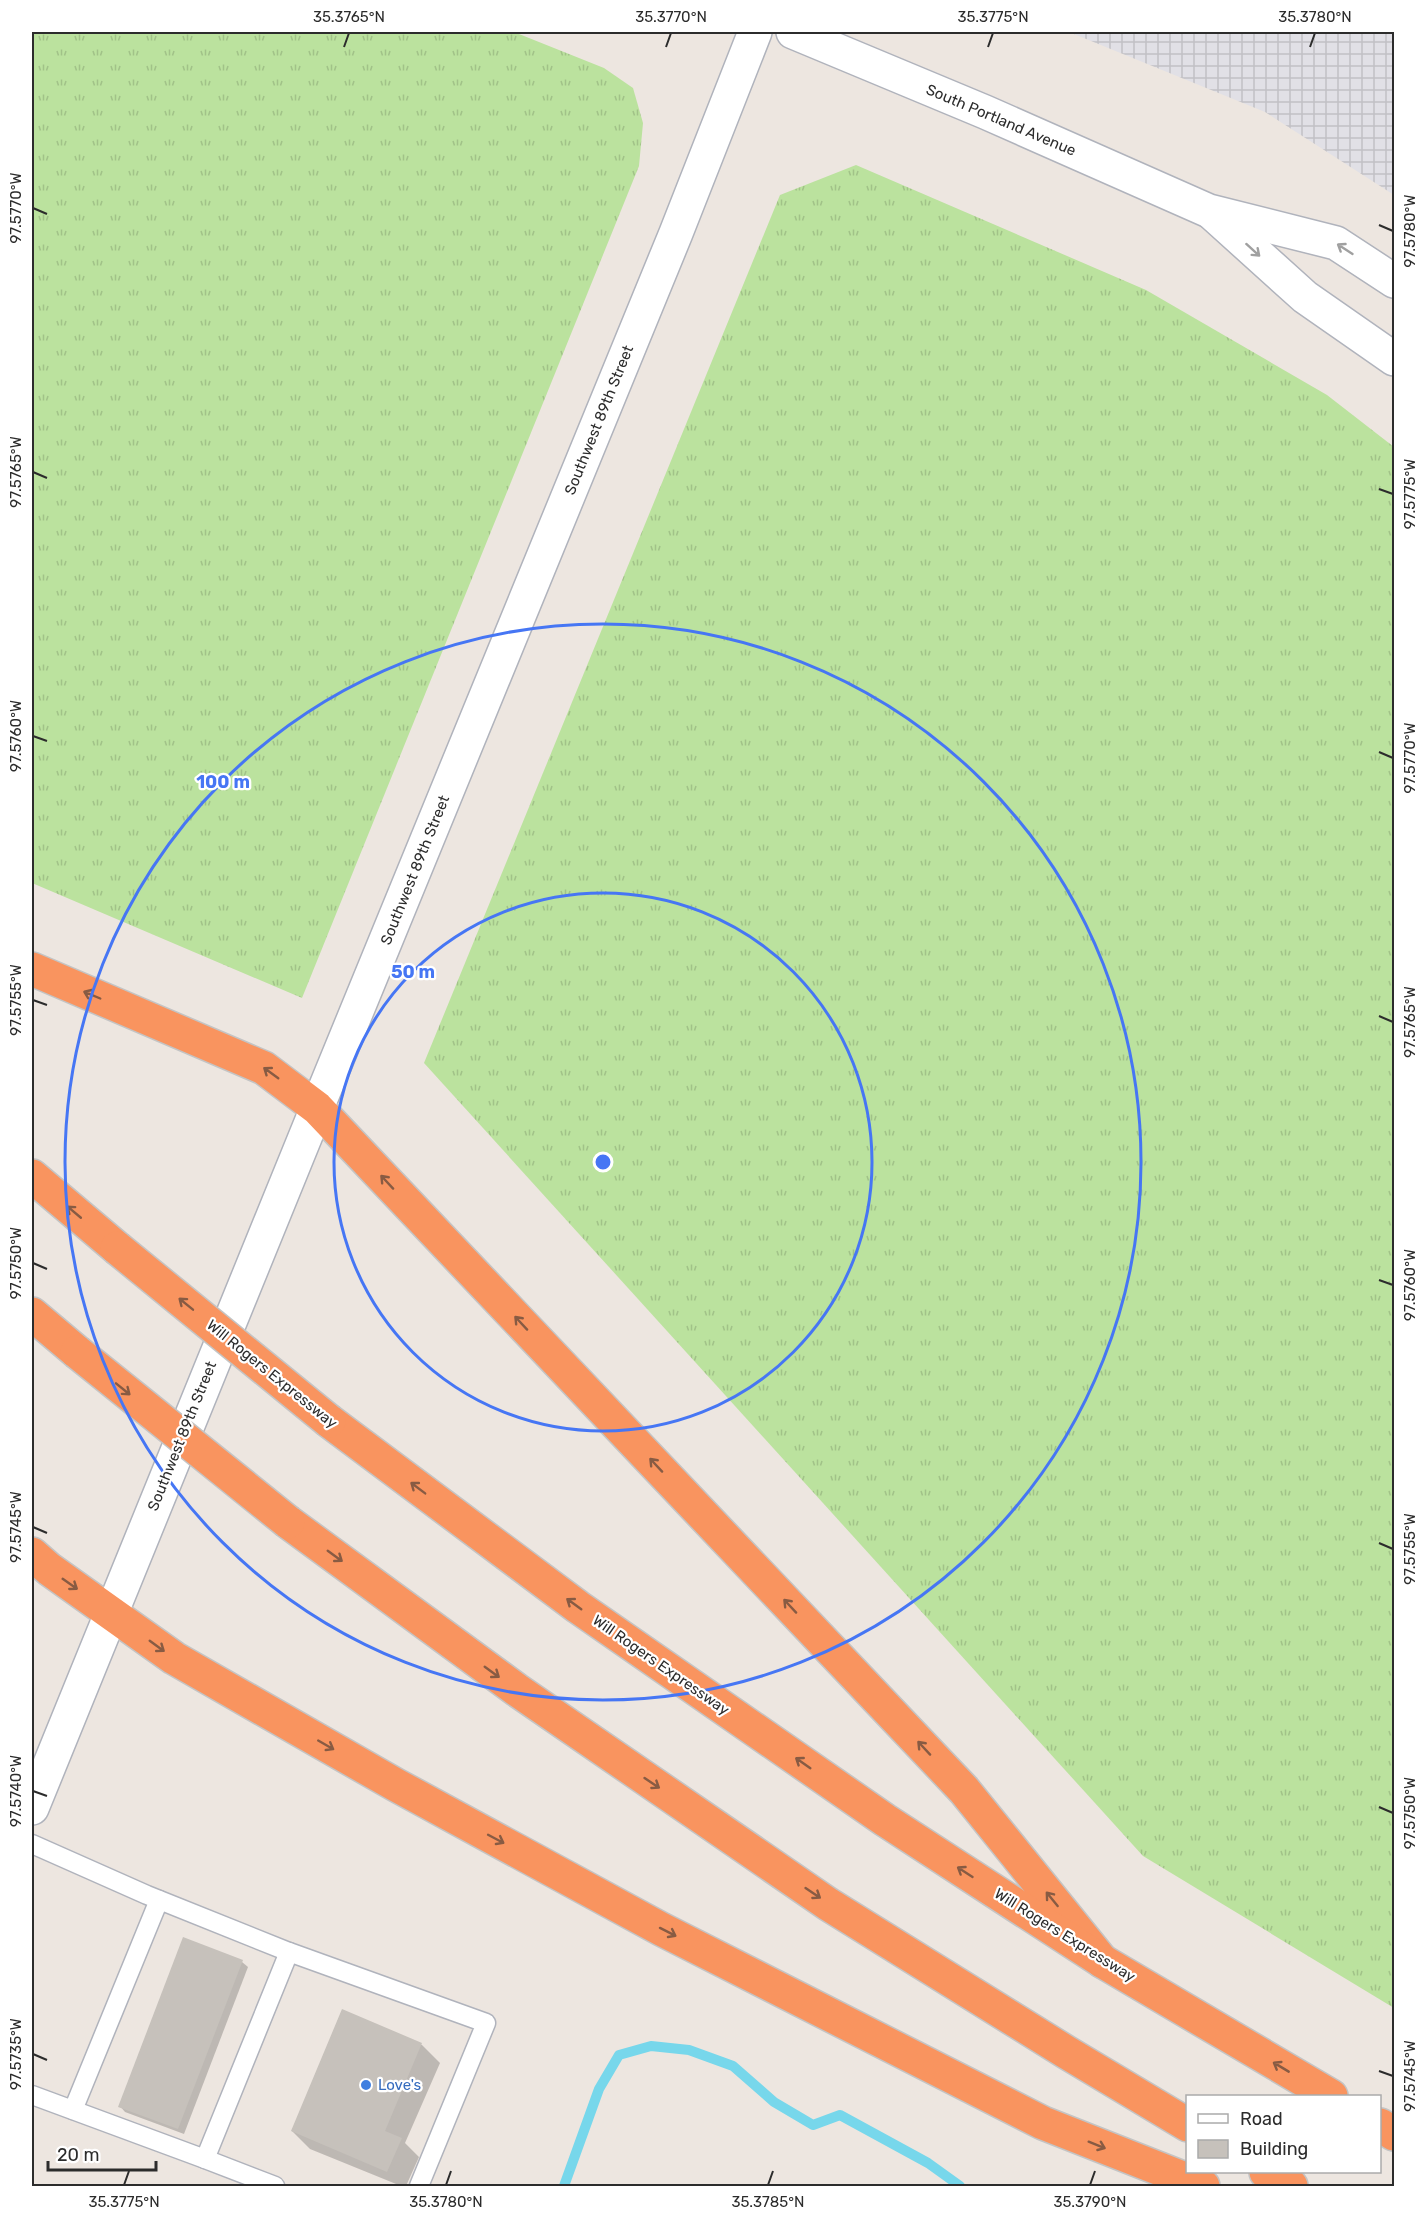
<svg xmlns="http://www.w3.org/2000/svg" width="1426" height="2218" font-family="Rubik,sans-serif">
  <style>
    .industrial { fill: url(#industrial-grid) }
    .grass { fill: url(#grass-tufts) }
    .shadow { fill: #0003 }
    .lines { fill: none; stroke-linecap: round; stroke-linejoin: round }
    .stream { stroke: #77d7eb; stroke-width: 10 }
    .building { fill: #c6c1bb }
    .service-casing { stroke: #b0b3bc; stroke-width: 21 }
    .tertiary-casing { stroke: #b0b3bc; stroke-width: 36 }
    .secondary-casing { stroke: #b0b3bc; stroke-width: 36 }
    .motorway-casing { stroke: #c4c4c4; stroke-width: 36 }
    .service { stroke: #fff; stroke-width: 18 }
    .tertiary { stroke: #fff; stroke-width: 33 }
    .secondary { stroke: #fff; stroke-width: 33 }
    .motorway { stroke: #f9945f; stroke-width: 33 }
    .motorway-bridge-casing { stroke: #c4c4c4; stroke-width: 36; stroke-linecap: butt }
    .motorway-bridge { stroke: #f9945f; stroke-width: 33 }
    .oneway { stroke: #a0a0a0 }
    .oneway2 { stroke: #885b43 }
    .ticks { fill: none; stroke: #2c2c2c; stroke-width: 2 }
    .ring { fill: none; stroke: #4676f4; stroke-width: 3 }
    .shop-dot { fill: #3f7fe0; stroke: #fff; stroke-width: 2 }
    .labels { text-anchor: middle; stroke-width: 4.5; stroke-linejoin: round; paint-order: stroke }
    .street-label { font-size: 15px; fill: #2c2c2c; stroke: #fff }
    .shop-label { font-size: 15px; fill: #366cbe; stroke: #fff; text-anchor: start }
    .centre { fill: #4676f4; stroke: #fff; stroke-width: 3 }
    .ring-label { font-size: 18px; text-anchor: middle; font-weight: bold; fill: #4676f4; stroke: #fff; stroke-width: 4.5; stroke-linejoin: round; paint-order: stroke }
    .neatline { fill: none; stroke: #2c2c2c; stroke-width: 2 }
    .ticks-label { font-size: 15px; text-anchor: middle; fill: #2c2c2c }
  </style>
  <defs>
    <pattern id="industrial-grid" width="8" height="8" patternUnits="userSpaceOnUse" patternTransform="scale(1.5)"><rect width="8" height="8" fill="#e1e0e6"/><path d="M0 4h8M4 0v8" fill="none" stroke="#c1c0c5"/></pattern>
    <pattern id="grass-tufts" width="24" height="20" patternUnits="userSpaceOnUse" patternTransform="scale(1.5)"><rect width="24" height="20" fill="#bbe29e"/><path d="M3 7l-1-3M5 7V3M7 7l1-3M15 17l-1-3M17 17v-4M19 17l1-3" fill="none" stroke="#a1c288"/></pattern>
  </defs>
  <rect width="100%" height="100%" fill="#ede6e0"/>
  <path class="industrial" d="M1069,32H1394V195L1265,112Z"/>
  <g class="grass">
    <path d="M32,32H514L604,68L633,88L643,123L639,166L302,998L32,883Z"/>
    <path d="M856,165L1146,290L1327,395L1394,447V2008L1143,1856L424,1063L780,195Z"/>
  </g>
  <g class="shadow">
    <path d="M242,1962L248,1967L184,2134L125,2112L120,2106Z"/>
    <path d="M342,2011L422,2045L440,2063L405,2143L419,2157L406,2186H401L310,2149L292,2131Z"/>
  </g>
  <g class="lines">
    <path class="stream" d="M564,2186L599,2089L619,2055L651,2046L689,2050L733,2066L774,2102L813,2125L840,2115L928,2163L960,2186"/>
  </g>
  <g class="building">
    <path d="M183,1937L243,1960L178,2129L118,2107Z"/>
    <path d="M342,2009L422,2043L385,2131L402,2138L387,2172L291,2131Z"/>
  </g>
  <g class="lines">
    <defs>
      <g id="service">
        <path d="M32,1844L147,1895L289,1952L205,2159L32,2095"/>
        <path d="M289,1952L486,2023L419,2186"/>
        <path d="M73,2110L159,1900"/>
        <path d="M205,2159L275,2186"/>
      </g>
      <path id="tertiary" d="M317,1108L676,233L755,32"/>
      <g id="secondary">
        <path d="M793,32L985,112L1209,211L1336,243L1394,281"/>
        <path d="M1213,214L1305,297L1394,359"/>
        <path d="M32,1808L317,1108"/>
      </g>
      <g id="motorway">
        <path d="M32,969L264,1068L317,1108L964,1790L1102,1961"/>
        <path d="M32,1176L117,1248"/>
        <path d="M32,1314L77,1352"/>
        <path d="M329,1421L578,1607L885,1820L1102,1961L1331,2096"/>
        <path d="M288,1522L517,1690L828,1904L1066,2052L1188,2125"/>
        <path d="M32,1554L49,1569L174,1658L396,1785L661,1929L1043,2123L1203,2186"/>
        <path d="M1380,2125L1394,2134"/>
        <path d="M1266,2172L1291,2186"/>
      </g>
    </defs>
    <use href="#service" class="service-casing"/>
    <use href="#tertiary" class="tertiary-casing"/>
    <use href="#secondary" class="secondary-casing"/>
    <use href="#motorway" class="motorway-casing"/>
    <use href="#service" class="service"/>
    <use href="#tertiary" class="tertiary"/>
    <use href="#secondary" class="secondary"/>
    <use href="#motorway" class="motorway"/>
    <defs>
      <g id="motorway-bridge">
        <path d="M117,1248L329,1421"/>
        <path d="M77,1352L288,1522"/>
      </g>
    </defs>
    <use href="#motorway-bridge" class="motorway-bridge-casing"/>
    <use href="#motorway-bridge" class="motorway-bridge"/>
  </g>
  <defs><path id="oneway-shaft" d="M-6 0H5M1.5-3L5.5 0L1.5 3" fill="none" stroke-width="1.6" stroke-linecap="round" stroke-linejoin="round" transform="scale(1.5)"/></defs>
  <g class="oneway">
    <use href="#oneway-shaft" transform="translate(1345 249) rotate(-147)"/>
    <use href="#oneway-shaft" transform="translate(1253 250) rotate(42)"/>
  </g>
  <g class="oneway2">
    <use href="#oneway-shaft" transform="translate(92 995) rotate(-157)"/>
    <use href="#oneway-shaft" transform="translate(271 1073) rotate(-144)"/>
    <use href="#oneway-shaft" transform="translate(387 1182) rotate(-133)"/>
    <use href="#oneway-shaft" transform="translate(74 1212) rotate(-140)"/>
    <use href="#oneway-shaft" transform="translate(186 1304) rotate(-141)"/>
    <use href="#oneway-shaft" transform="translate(521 1323) rotate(-133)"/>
    <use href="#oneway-shaft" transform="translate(123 1389) rotate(39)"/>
    <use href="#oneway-shaft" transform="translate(656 1465) rotate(-133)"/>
    <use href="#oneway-shaft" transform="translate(418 1488) rotate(-143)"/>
    <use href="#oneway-shaft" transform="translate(335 1556) rotate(36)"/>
    <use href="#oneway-shaft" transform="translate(70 1584) rotate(35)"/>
    <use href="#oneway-shaft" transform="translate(574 1604) rotate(-144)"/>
    <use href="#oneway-shaft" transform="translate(790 1606) rotate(-133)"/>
    <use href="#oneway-shaft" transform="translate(157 1646) rotate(36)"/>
    <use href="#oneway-shaft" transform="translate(492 1672) rotate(36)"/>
    <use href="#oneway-shaft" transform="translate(326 1745) rotate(30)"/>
    <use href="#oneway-shaft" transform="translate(924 1748) rotate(-133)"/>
    <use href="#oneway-shaft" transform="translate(803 1763) rotate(-145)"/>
    <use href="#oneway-shaft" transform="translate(652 1783) rotate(34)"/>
    <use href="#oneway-shaft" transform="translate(496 1839) rotate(28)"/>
    <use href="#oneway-shaft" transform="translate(965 1872) rotate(-147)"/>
    <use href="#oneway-shaft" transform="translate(813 1893) rotate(34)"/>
    <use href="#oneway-shaft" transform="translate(1052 1899) rotate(-129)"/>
    <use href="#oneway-shaft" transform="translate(668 1932) rotate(27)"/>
    <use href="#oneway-shaft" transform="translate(1281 2067) rotate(-149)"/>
    <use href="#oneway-shaft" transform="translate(1097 2145) rotate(22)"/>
  </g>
  <path class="ticks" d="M344,47L349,33M666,47L671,33M988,47L993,33M1310,47L1315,33M33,208L47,214M1379,225L1393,231M33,472L47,478M1379,489L1393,494M33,736L47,741M1379,752L1393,758M33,1000L47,1005M1379,1016L1393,1022M33,1263L47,1269M1379,1280L1393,1285M33,1527L47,1533M1379,1543L1393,1549M33,1791L47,1796M1379,1807L1393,1813M33,2054L47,2060M1379,2071L1393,2076M124,2185L129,2171M446,2185L451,2171M768,2185L773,2171M1090,2185L1095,2171"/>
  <g class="ring">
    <circle cx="603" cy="1162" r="269"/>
    <circle cx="603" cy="1162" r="538"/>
  </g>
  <circle class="shop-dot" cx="366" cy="2085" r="6"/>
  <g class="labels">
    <g class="street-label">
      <text transform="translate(1001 120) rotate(23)" y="5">South Portland Avenue</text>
      <text transform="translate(599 420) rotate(-68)" y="5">Southwest 89th Street</text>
      <text transform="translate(415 870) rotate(-68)" y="5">Southwest 89th Street</text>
      <text transform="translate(272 1374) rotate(39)" y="5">Will Rogers Expressway</text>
      <text transform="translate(182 1436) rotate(-68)" y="5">Southwest 89th Street</text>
      <text transform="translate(661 1665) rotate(35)" y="5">Will Rogers Expressway</text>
      <text transform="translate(1065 1935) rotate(32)" y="5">Will Rogers Expressway</text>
    </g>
    <g class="shop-label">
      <text x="378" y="2090">Love's</text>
    </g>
  </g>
  <circle cx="603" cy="1162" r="9" class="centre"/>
  <g class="ring-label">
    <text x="223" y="788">100 m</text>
    <text x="413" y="978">50 m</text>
  </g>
  <rect width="1426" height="2218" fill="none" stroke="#ffffff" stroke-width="66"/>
  <rect x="1186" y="2095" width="195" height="78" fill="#ffffff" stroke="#ababab" stroke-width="1.5"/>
  <rect x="1198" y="2114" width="30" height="9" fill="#ffffff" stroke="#ababab" stroke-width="1.5"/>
  <text x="1240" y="2125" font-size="18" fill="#2c2c2c">Road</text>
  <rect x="1198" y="2140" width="30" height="18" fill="#c6c1bb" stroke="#ababab" stroke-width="1.5"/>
  <text x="1240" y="2155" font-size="18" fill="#2c2c2c">Building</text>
  <path d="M48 2161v9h108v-9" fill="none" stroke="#2c2c2c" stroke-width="3"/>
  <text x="57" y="2161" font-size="18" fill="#2c2c2c" stroke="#ffffff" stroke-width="4.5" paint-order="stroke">20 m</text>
  <rect x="33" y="33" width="1360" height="2152" class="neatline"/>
  <g class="ticks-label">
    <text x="349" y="22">35.3765°N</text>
    <text x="671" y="22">35.3770°N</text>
    <text x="993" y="22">35.3775°N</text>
    <text x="1315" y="22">35.3780°N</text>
    <text transform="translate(16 208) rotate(-90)" y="5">97.5770°W</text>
    <text transform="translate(1410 231) rotate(-90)" y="5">97.5780°W</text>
    <text transform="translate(16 472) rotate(-90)" y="5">97.5765°W</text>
    <text transform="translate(1410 494) rotate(-90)" y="5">97.5775°W</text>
    <text transform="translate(16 736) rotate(-90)" y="5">97.5760°W</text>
    <text transform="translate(1410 758) rotate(-90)" y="5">97.5770°W</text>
    <text transform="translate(16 1000) rotate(-90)" y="5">97.5755°W</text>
    <text transform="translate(1410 1022) rotate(-90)" y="5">97.5765°W</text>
    <text transform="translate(16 1263) rotate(-90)" y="5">97.5750°W</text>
    <text transform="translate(1410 1285) rotate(-90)" y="5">97.5760°W</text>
    <text transform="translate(16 1527) rotate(-90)" y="5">97.5745°W</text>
    <text transform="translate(1410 1549) rotate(-90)" y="5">97.5755°W</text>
    <text transform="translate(16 1791) rotate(-90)" y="5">97.5740°W</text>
    <text transform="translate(1410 1813) rotate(-90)" y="5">97.5750°W</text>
    <text transform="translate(16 2054) rotate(-90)" y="5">97.5735°W</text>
    <text transform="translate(1410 2076) rotate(-90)" y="5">97.5745°W</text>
    <text x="124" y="2207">35.3775°N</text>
    <text x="446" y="2207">35.3780°N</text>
    <text x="768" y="2207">35.3785°N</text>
    <text x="1090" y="2207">35.3790°N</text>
  </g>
</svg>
